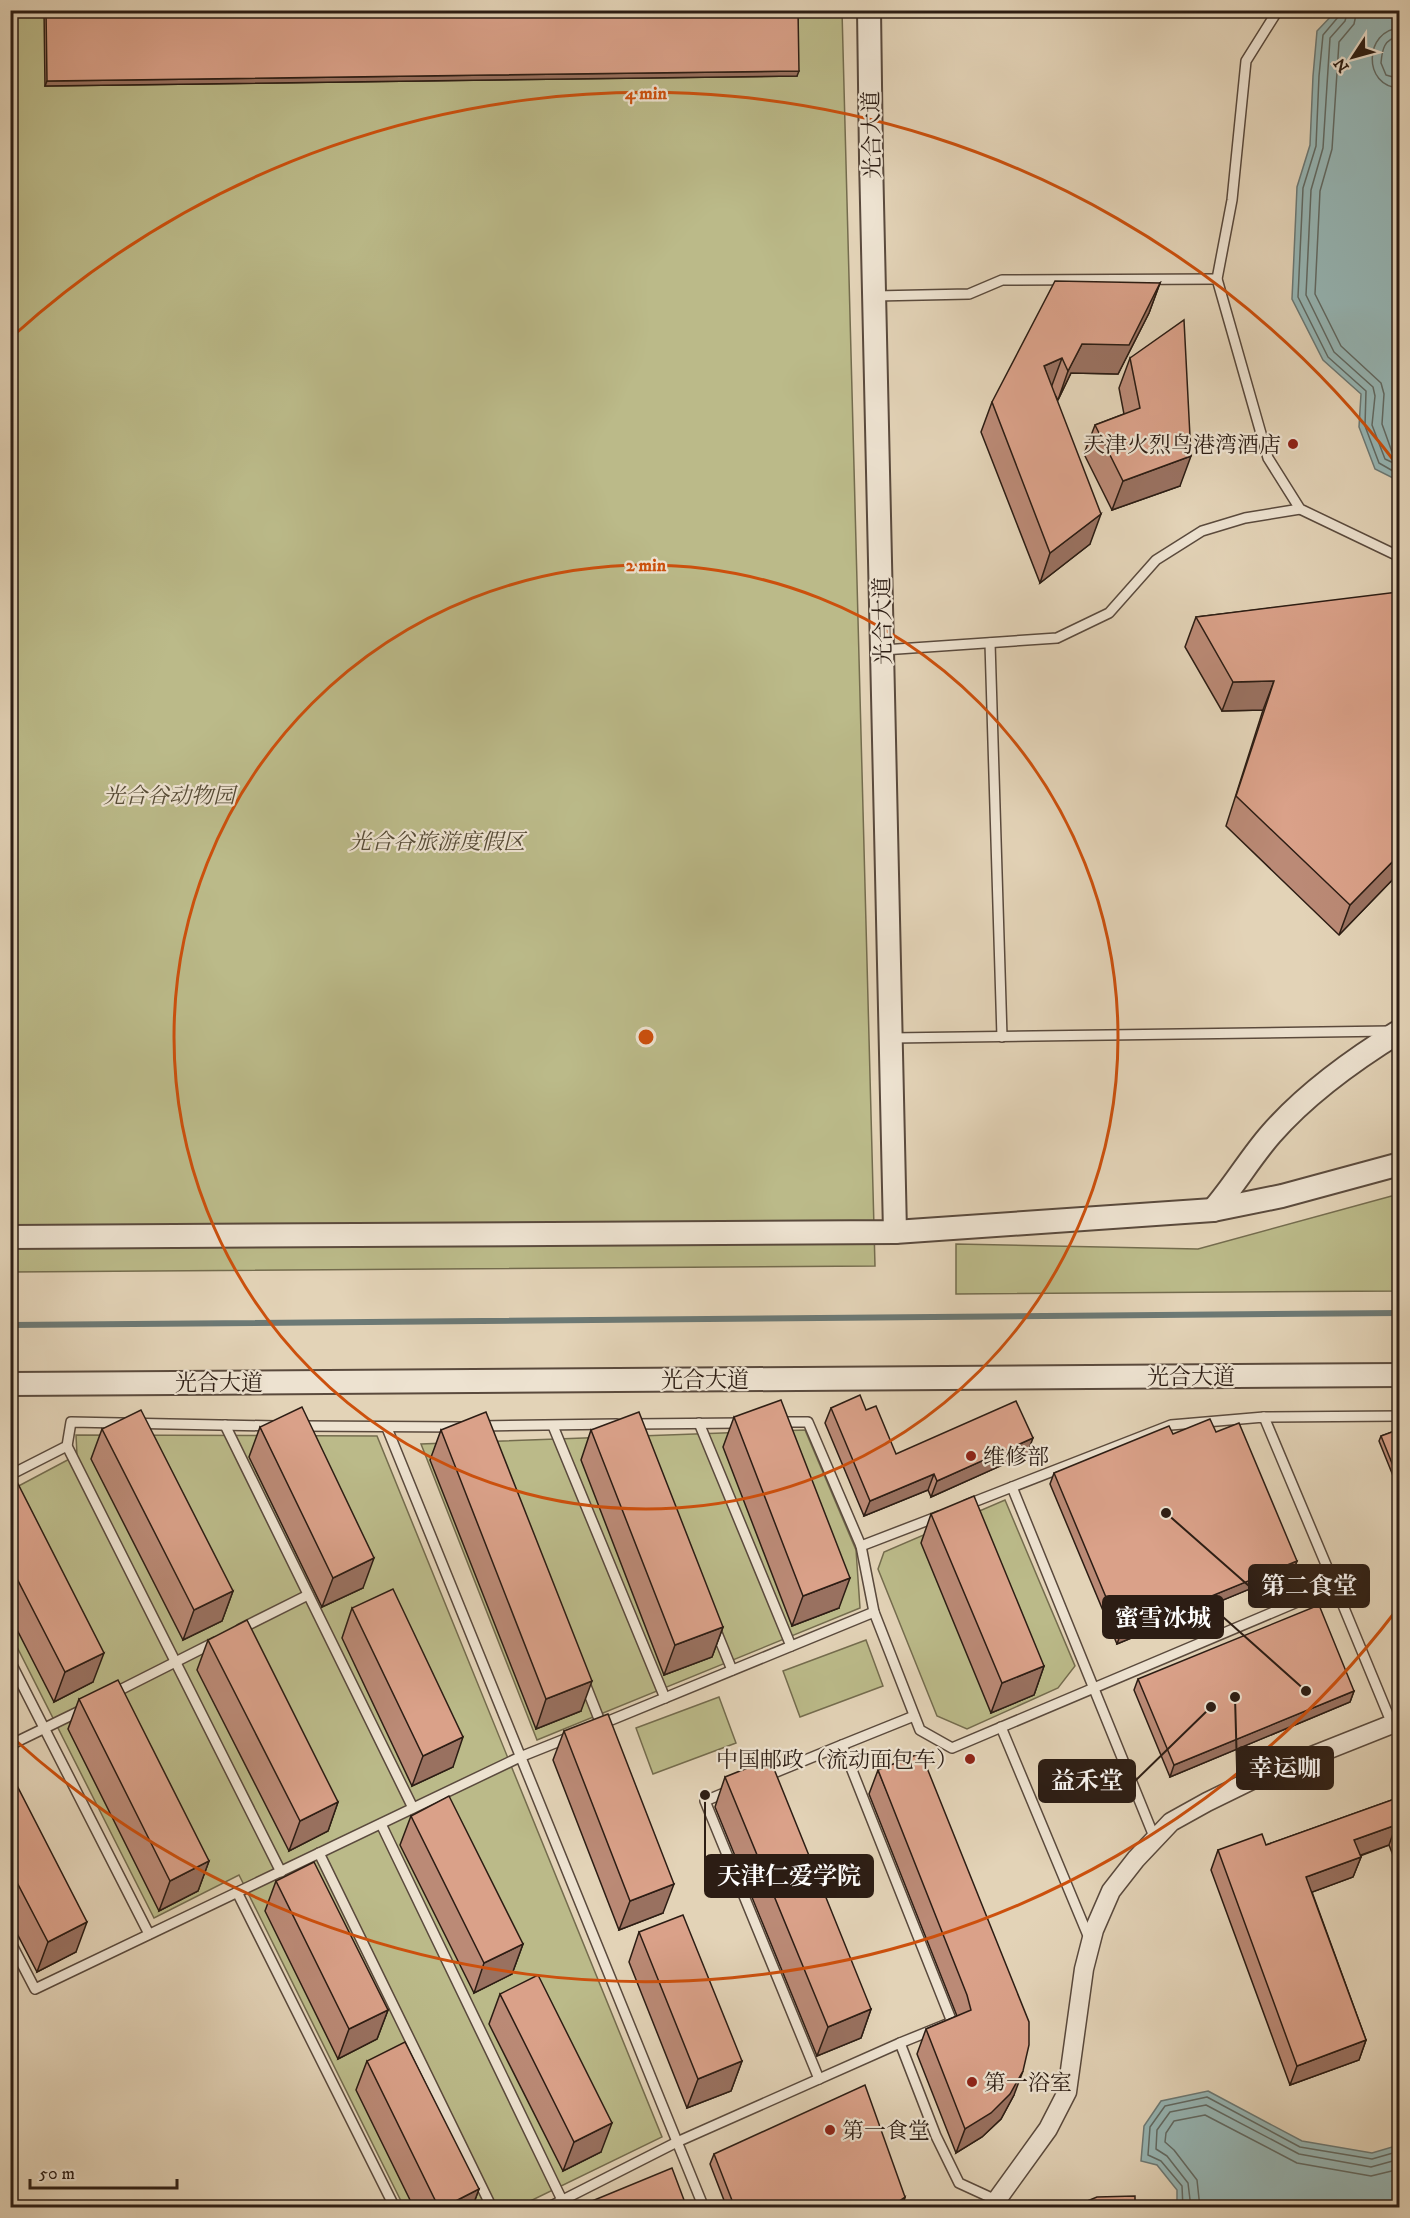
<svg xmlns="http://www.w3.org/2000/svg" width="1410" height="2218" font-family="'IM FELL DW Pica','Noto Serif SC',serif">
  <style>
    .green { fill: #bbba89; stroke: #746c4e; stroke-width: 1.5 }
    .water { fill: #96b6b5; stroke: #6c7975; stroke-width: 1.5 }
    .lines { fill: none; stroke-linecap: round; stroke-linejoin: round }
    .shore { stroke: #616a64; stroke-width: 1.5 }
    .stream { stroke: #6c7975; stroke-width: 6 }
    .service-casing { stroke: #5a4a3d; stroke-width: 12 }
    .minor-casing { stroke: #5a4a3d; stroke-width: 21 }
    .tertiary-casing { stroke: #5a4a3d; stroke-width: 26 }
    .service { stroke: #ede2d0; stroke-width: 9 }
    .minor { stroke: #ede2d0; stroke-width: 18 }
    .tertiary { stroke: #ede2d0; stroke-width: 22 }
    .wall { fill: #bb8a76; stroke: #2c1d14; stroke-width: 1.5 }
    .shaded-wall { fill: #997160; stroke: #2c1d14; stroke-width: 1.5 }
    .building { fill: #daa189; stroke: #2c1d14; stroke-width: 1.5 }
    .ring { fill: none; stroke: #cc500d; stroke-width: 3 }
    .poi-dot { fill: #8f2418; stroke: #ede2d0; stroke-width: 2 }
    .labels { text-anchor: middle; stroke-width: 4.5; stroke-linejoin: round; paint-order: stroke }
    .street-label { font-size: 22px; fill: #2c1d14; stroke: #ede2d0 }
    .poi-label { font-size: 22px; fill: #2c1d14; stroke: #ede2d0; text-anchor: start }
    .park-label { font-size: 22px; font-style: italic; fill: #574c37; stroke: #ede2d0 }
    .centre { fill: #cc500d; stroke: #ede2d0; stroke-width: 3 }
    .ring-label { font-size: 18px; text-anchor: middle; font-weight: bold; fill: #cc500d; stroke: #ede2d0; stroke-width: 4.5; stroke-linejoin: round; paint-order: stroke }
    .leader { fill: none; stroke: #2c1d14; stroke-width: 2 }
    .callout-dot { fill: #2c1d14; stroke: #ede2d0; stroke-width: 2 }
    .callout { fill: #2c1d14; stroke: #2c1d14; stroke-width: 2 }
    .callout-label { font-size: 24px; text-anchor: middle; font-weight: bold; fill: #fff }
  </style>
  <rect width="100%" height="100%" fill="#e3d3b7"/>
  <filter id="stains"><feTurbulence type="fractalNoise" baseFrequency=".00333" numOctaves="4"/><feColorMatrix values="0 0 0 0 .2 0 0 0 0 .09 0 0 0 0 .02 0 0 0 .5 -.17"/></filter>
  <radialGradient id="worn" r=".72"><stop offset=".6" stop-color="#630" stop-opacity="0"/><stop offset="1" stop-color="#630" stop-opacity=".3"/></radialGradient>
  <g class="green">
    <path d="M10,11H842L875,1266L11,1272Z"/>
    <path d="M1399,1194V1291L956,1294V1244L1198,1249Z"/>
    <path d="M805,1430L856,1550L860,1608L537,1740L421,1444Z"/>
    <path d="M76,1435L377,1436L662,2137L518,2207H404L239,1875L154,1918L11,1635V1490L77,1455Z"/>
    <path d="M1005,1500L1075,1666L1058,1688L967,1729L937,1716L878,1569L884,1552Z"/>
    <path d="M866,1640L883,1686L800,1717L783,1671Z"/>
    <path d="M719,1697L736,1743L653,1774L636,1728Z"/>
  </g>
  <g class="water">
    <path d="M1336,11H1399V37L1394,63L1400,67L1399,481L1375,469L1359,427L1361,394L1323,360L1292,299L1297,187L1310,145L1313,76L1317,31Z"/>
    <path d="M1208,2091L1302,2141L1372,2153L1399,2145V2207H1177V2190L1157,2165L1141,2161L1144,2126L1161,2101Z"/>
  </g>
  <g class="lines">
    <g class="shore">
      <path d="M1340,10L1339,16L1323,35L1319,76L1316,146L1303,188L1298,297L1328,357L1366,391L1365,426L1379,463L1400,475"/>
      <path d="M1348,10L1345,21L1330,38L1323,148L1311,190L1306,295L1334,352L1373,387L1375,396L1372,425L1385,459L1400,466"/>
      <path d="M1357,10L1354,24L1339,42L1332,149L1320,191L1315,294L1341,346L1381,383L1384,394L1382,424L1392,452L1400,456"/>
      <path d="M1400,28C1364,30 1362,87 1400,88"/>
      <path d="M1400,37C1384,38 1382,50 1381,63L1386,75L1400,79"/>
      <path d="M1183,2208L1182,2186L1161,2161L1148,2155L1150,2127L1165,2106L1207,2097L1300,2147L1372,2159L1400,2151"/>
      <path d="M1191,2208L1188,2183L1167,2156L1156,2149L1157,2130L1170,2112L1206,2105L1299,2154L1371,2167L1400,2159"/>
      <path d="M1200,2208L1197,2180L1174,2150L1165,2142L1166,2133L1174,2121L1205,2115L1297,2163L1371,2176L1400,2169"/>
    </g>
    <path class="stream" d="M10,1325L1400,1313"/>
    <defs>
      <g id="service">
        <path d="M1278,10L1246,61L1232,200L1217,279L1268,458L1300,509L1394,554H1400"/>
        <path d="M875,296L969,294L1002,280L1217,279"/>
        <path d="M990,643L1002,1037"/>
        <path d="M883,650L1057,638L1109,613L1156,560L1202,531L1245,518L1300,509"/>
        <path d="M892,1038L1391,1031"/>
        <path d="M1264,1417L1400,1416"/>
        <path d="M778,1422H808L861,1546"/>
        <path d="M699,1423L791,1646"/>
        <path d="M634,1424L743,1423"/>
        <path d="M225,1425L413,1808"/>
        <path d="M301,1426L461,1427"/>
        <path d="M481,1426L617,1424"/>
        <path d="M553,1426L665,1698"/>
        <path d="M387,1428L704,2208"/>
        <path d="M67,1446L281,1872"/>
        <path d="M10,1475L67,1446L71,1422L275,1426"/>
        <path d="M1012,1487L1171,1425L1264,1417L1335,1586"/>
        <path d="M966,1505L1012,1487L1155,1839"/>
        <path d="M874,1612L861,1546L939,1516"/>
        <path d="M715,1628L732,1670"/>
        <path d="M240,1629L308,1595"/>
        <path d="M10,1661L149,1934"/>
        <path d="M584,1681L601,1724"/>
        <path d="M112,1694L215,1642"/>
        <path d="M599,1725L874,1612L920,1730L952,1748L1335,1586L1392,1724"/>
        <path d="M1001,1727L1089,1938"/>
        <path d="M10,1745L84,1709"/>
        <path d="M764,1777L842,1745"/>
        <path d="M729,1791L705,1801L819,2079"/>
        <path d="M381,1824L562,2200"/>
        <path d="M319,1853L492,2208"/>
        <path d="M237,1892L395,2208"/>
        <path d="M10,1941L35,1989L520,1757L570,1737"/>
        <path d="M900,2043L952,2022L842,1745L914,1716"/>
        <path d="M547,2208L677,2142L900,2043L936,2136L959,2183L996,2200"/>
      </g>
      <path id="minor" d="M991,2208L1048,2129L1067,2092L1084,1969L1094,1930L1111,1891L1136,1859L1171,1822L1207,1802L1254,1779L1400,1721"/>
      <g id="tertiary">
        <path d="M869,10L871,158L895,1232"/>
        <path d="M1213,1210C1234,1186 1250,1158 1271,1134C1305,1095 1356,1058 1400,1031"/>
        <path d="M10,1237L895,1232L1213,1210L1282,1196L1400,1164"/>
        <path d="M10,1384L1400,1375"/>
      </g>
    </defs>
    <use href="#service" class="service-casing"/>
    <use href="#minor" class="minor-casing"/>
    <use href="#tertiary" class="tertiary-casing"/>
    <use href="#service" class="service"/>
    <use href="#minor" class="minor"/>
    <use href="#tertiary" class="tertiary"/>
  </g>
  <g class="wall">
    <path d="M44,10H798L797,76L45,86Z"/>
    <path d="M1160,283L1149,313L1118,374L1071,373L1058,400L1054,393L1090,544L1040,583L981,432L992,402Z"/>
    <path d="M1130,358L1180,486L1112,510L1084,454L1095,425L1124,414L1119,388Z"/>
    <path d="M1400,593V872L1339,935L1226,826L1263,710L1222,711L1185,647L1196,617Z"/>
    <path d="M831,1408L866,1410L896,1454H1027L931,1497L928,1490L864,1516L825,1423Z"/>
    <path d="M734,1417L839,1608L792,1626L723,1447Z"/>
    <path d="M260,1427L363,1588L322,1607L249,1457Z"/>
    <path d="M102,1429L233,1591L222,1621L183,1640L91,1459Z"/>
    <path d="M1400,1429V1493L1379,1441L1381,1436Z"/>
    <path d="M441,1430L581,1711L536,1729L430,1460Z"/>
    <path d="M591,1430L723,1627L712,1657L664,1675L581,1460Z"/>
    <path d="M1216,1432L1297,1561L1293,1571L1117,1644L1050,1484L1054,1473L1173,1434Z"/>
    <path d="M10,1472L93,1682L54,1702L10,1616Z"/>
    <path d="M931,1514L1044,1666L1034,1695L991,1713L921,1543Z"/>
    <path d="M352,1608L453,1767L412,1786L342,1638Z"/>
    <path d="M208,1640L338,1802L328,1831L289,1851L197,1670Z"/>
    <path d="M1138,1679L1354,1691L1350,1702L1170,1777L1134,1690Z"/>
    <path d="M79,1699L209,1861L198,1891L159,1911L68,1729Z"/>
    <path d="M564,1731L663,1913L619,1930L553,1760Z"/>
    <path d="M878,1770L1014,2095L1001,2119L982,2137L956,2153L917,2054L926,2029L957,2016L869,1794Z"/>
    <path d="M10,1772L76,1952L37,1972L10,1920Z"/>
    <path d="M725,1777L871,2009L861,2038L817,2056L715,1807Z"/>
    <path d="M1400,1797V1873L1389,1845L1360,1856L1361,1857L1353,1877L1312,1892L1366,2040L1359,2060L1290,2085L1211,1870L1218,1850L1266,1845Z"/>
    <path d="M411,1816L523,1944L512,1974L474,1993L400,1845Z"/>
    <path d="M276,1881L388,2010L377,2039L338,2059L265,1911Z"/>
    <path d="M639,1932L742,2061L731,2091L687,2108L629,1962Z"/>
    <path d="M500,1994L601,2152L563,2171L489,2024Z"/>
    <path d="M367,2061L479,2189L472,2208H414L356,2090Z"/>
    <path d="M714,2154L905,2197L902,2207L727,2208L710,2164Z"/>
  </g>
  <g class="shaded-wall">
    <path d="M799,71L797,76L45,86L47,81Z"/>
    <path d="M1160,283L1149,313L1118,374L1071,373L1058,400L1068,371L1082,344Z"/>
    <path d="M1062,358L1051,388L1044,366Z"/>
    <path d="M1191,456L1180,486L1112,510L1123,481Z"/>
    <path d="M1101,514L1090,544L1040,583L1050,553Z"/>
    <path d="M1274,681L1263,710L1222,711L1233,682Z"/>
    <path d="M1400,854V872L1339,935L1350,905Z"/>
    <path d="M1033,1438L1027,1454L931,1497L937,1481Z"/>
    <path d="M934,1474L928,1490L864,1516L870,1501Z"/>
    <path d="M374,1558L363,1588L322,1607L333,1578Z"/>
    <path d="M1297,1561L1293,1571L1117,1644L1121,1633Z"/>
    <path d="M850,1578L839,1608L792,1626L803,1596Z"/>
    <path d="M233,1591L222,1621L183,1640L194,1610Z"/>
    <path d="M723,1627L712,1657L664,1675L675,1645Z"/>
    <path d="M104,1653L93,1682L54,1702L65,1672Z"/>
    <path d="M1044,1666L1034,1695L991,1713L1002,1683Z"/>
    <path d="M592,1681L581,1711L536,1729L546,1699Z"/>
    <path d="M1354,1691L1350,1702L1170,1777L1174,1765Z"/>
    <path d="M463,1737L453,1767L412,1786L423,1756Z"/>
    <path d="M338,1802L328,1831L289,1851L300,1821Z"/>
    <path d="M1396,1825L1389,1845L1347,1860L1354,1840Z"/>
    <path d="M1361,1857L1353,1877L1299,1897L1306,1877Z"/>
    <path d="M209,1861L198,1891L159,1911L170,1881Z"/>
    <path d="M674,1884L663,1913L619,1930L630,1901Z"/>
    <path d="M87,1922L76,1952L37,1972L48,1942Z"/>
    <path d="M523,1944L512,1974L474,1993L484,1963Z"/>
    <path d="M871,2009L861,2038L817,2056L828,2027Z"/>
    <path d="M388,2010L377,2039L338,2059L349,2029Z"/>
    <path d="M1366,2040L1359,2060L1290,2085L1297,2066Z"/>
    <path d="M742,2061L731,2091L687,2108L698,2079Z"/>
    <path d="M1023,2071L1014,2095L1001,2119L982,2137L956,2153L965,2129Z"/>
    <path d="M612,2123L601,2152L563,2171L574,2142Z"/>
    <path d="M479,2189L472,2208H442Z"/>
    <path d="M905,2197L902,2207L898,2202Z"/>
  </g>
  <g class="building">
    <path d="M46,10H798L799,71L47,81Z"/>
    <path d="M10,281L13,593L10,595Z"/>
    <path d="M1055,281L1160,283L1129,345L1082,344L1068,371L1062,358L1044,366L1101,514L1050,553L992,402Z"/>
    <path d="M1184,320L1191,456L1123,481L1095,425L1140,408L1130,358Z"/>
    <path d="M1398,592L1400,593V854L1350,905L1236,796L1274,681L1233,682L1196,617Z"/>
    <path d="M860,1395L866,1410L876,1406L896,1454L1016,1401L1033,1438L937,1481L934,1474L870,1501L831,1408Z"/>
    <path d="M781,1400L850,1578L803,1596L734,1417Z"/>
    <path d="M302,1407L374,1558L333,1578L260,1427Z"/>
    <path d="M141,1410L233,1591L194,1610L102,1429Z"/>
    <path d="M486,1412L592,1681L546,1699L441,1430Z"/>
    <path d="M639,1412L723,1627L675,1645L591,1430Z"/>
    <path d="M1210,1419L1216,1432L1239,1423L1297,1561L1121,1633L1054,1473L1169,1426L1173,1434Z"/>
    <path d="M1400,1429V1483L1381,1436Z"/>
    <path d="M10,1472H12L104,1653L65,1672L10,1565Z"/>
    <path d="M974,1496L1044,1666L1002,1683L931,1514Z"/>
    <path d="M393,1589L463,1737L423,1756L352,1608Z"/>
    <path d="M1319,1605L1354,1691L1174,1765L1138,1679Z"/>
    <path d="M247,1620L338,1802L300,1821L208,1640Z"/>
    <path d="M118,1680L209,1861L170,1881L79,1699Z"/>
    <path d="M608,1714L674,1884L630,1901L564,1731Z"/>
    <path d="M921,1753L1029,2022V2045L1023,2071L1010,2094L991,2113L965,2129L926,2029L971,2010L967,1995L878,1770Z"/>
    <path d="M770,1759L871,2009L828,2027L725,1777Z"/>
    <path d="M10,1772L87,1922L48,1942L10,1869Z"/>
    <path d="M449,1796L523,1944L484,1963L411,1816Z"/>
    <path d="M1400,1797V1834L1396,1825L1354,1840L1361,1857L1306,1877L1366,2040L1297,2066L1218,1850L1262,1834L1266,1845Z"/>
    <path d="M314,1862L388,2010L349,2029L276,1881Z"/>
    <path d="M683,1915L742,2061L698,2079L639,1932Z"/>
    <path d="M538,1975L612,2123L574,2142L500,1994Z"/>
    <path d="M405,2042L479,2189L442,2208H439L367,2061Z"/>
    <path d="M865,2085L905,2197L898,2202L901,2208H735L714,2154Z"/>
    <path d="M672,2168L687,2208H575Z"/>
    <path d="M1135,2196V2208H1070L1097,2197Z"/>
  </g>
  <g class="ring">
    <circle cx="646" cy="1037" r="472"/>
    <path d="M1395 1612A944 944 0 0 1 14 1739M14 335A944 944 0 0 1 1395 462"/>
  </g>
  <g class="poi-dot">
    <circle cx="1293" cy="444" r="6"/>
    <circle cx="971" cy="1456" r="6"/>
    <circle cx="970" cy="1759" r="6"/>
    <circle cx="972" cy="2082" r="6"/>
    <circle cx="830" cy="2130" r="6"/>
  </g>
  <g class="labels">
    <g class="street-label">
      <text transform="translate(871 135) rotate(-91)" y="8">光合大道</text>
      <text transform="translate(882 621) rotate(-91)" y="8">光合大道</text>
      <text x="1191" y="1384">光合大道</text>
      <text x="705" y="1387">光合大道</text>
      <text x="219" y="1390">光合大道</text>
    </g>
    <g class="poi-label">
      <text x="1281" y="452" text-anchor="end">天津火烈鸟港湾酒店</text>
      <text x="983" y="1464">维修部</text>
      <text x="958" y="1767" text-anchor="end">中国邮政（流动面包车）</text>
      <text x="984" y="2090">第一浴室</text>
      <text x="842" y="2138">第一食堂</text>
    </g>
    <g class="park-label">
      <text x="169" y="803">光合谷动物园</text>
      <text x="437" y="849">光合谷旅游度假区</text>
    </g>
  </g>
  <circle cx="646" cy="1037" r="9" class="centre"/>
  <g class="ring-label">
    <text x="646" y="99">4 min</text>
    <text x="646" y="571">2 min</text>
  </g>
  <path class="leader" d="M1166 1513L1249 1586M1306 1691L1223 1617M1235 1697L1237 1768M1211 1707L1135 1781M705 1795L705 1876"/>
  <g class="callout-dot">
    <circle cx="1166" cy="1513" r="6"/>
    <circle cx="1306" cy="1691" r="6"/>
    <circle cx="1235" cy="1697" r="6"/>
    <circle cx="1211" cy="1707" r="6"/>
    <circle cx="705" cy="1795" r="6"/>
  </g>
  <g class="callout">
    <rect x="1249" y="1565" width="120" height="42" rx="6"/>
    <rect x="1103" y="1596" width="120" height="42" rx="6"/>
    <rect x="1237" y="1747" width="96" height="42" rx="6"/>
    <rect x="1039" y="1760" width="96" height="42" rx="6"/>
    <rect x="705" y="1855" width="168" height="42" rx="6"/>
  </g>
  <g class="callout-label">
    <text x="1309" y="1594">第二食堂</text>
    <text x="1163" y="1626">蜜雪冰城</text>
    <text x="1285" y="1776">幸运咖</text>
    <text x="1087" y="1789">益禾堂</text>
    <text x="789" y="1884">天津仁爱学院</text>
  </g>
  <rect width="1410" height="2218" fill="none" stroke="#e3d3b7" stroke-width="36"/>
  <rect x="12" y="12" width="1386" height="2194" fill="none" stroke="#2c1d14" stroke-width="3"/>
  <rect x="18" y="18" width="1374" height="2182" fill="none" stroke="#2c1d14" stroke-width="1.5"/>
  <g transform="translate(1353 57) rotate(234)" stroke="#ede2d0" stroke-width="4.5" paint-order="stroke">
  <path d="M0-4.5L10 22L0 15L-10 22Z" fill="#2c1d14"/>
  <text y="-9" font-size="16" font-weight="bold" text-anchor="middle" fill="#2c1d14">N</text>
  </g>
  <path d="M30 2179v9h147v-9" fill="none" stroke="#2c1d14" stroke-width="3"/>
  <text x="39" y="2179" font-size="18" fill="#2c1d14" stroke="#ede2d0" stroke-width="4.5" paint-order="stroke">50 m</text>
  <rect width="100%" height="100%" filter="url(#stains)"/>
  <rect width="100%" height="100%" fill="url(#worn)"/>
</svg>
